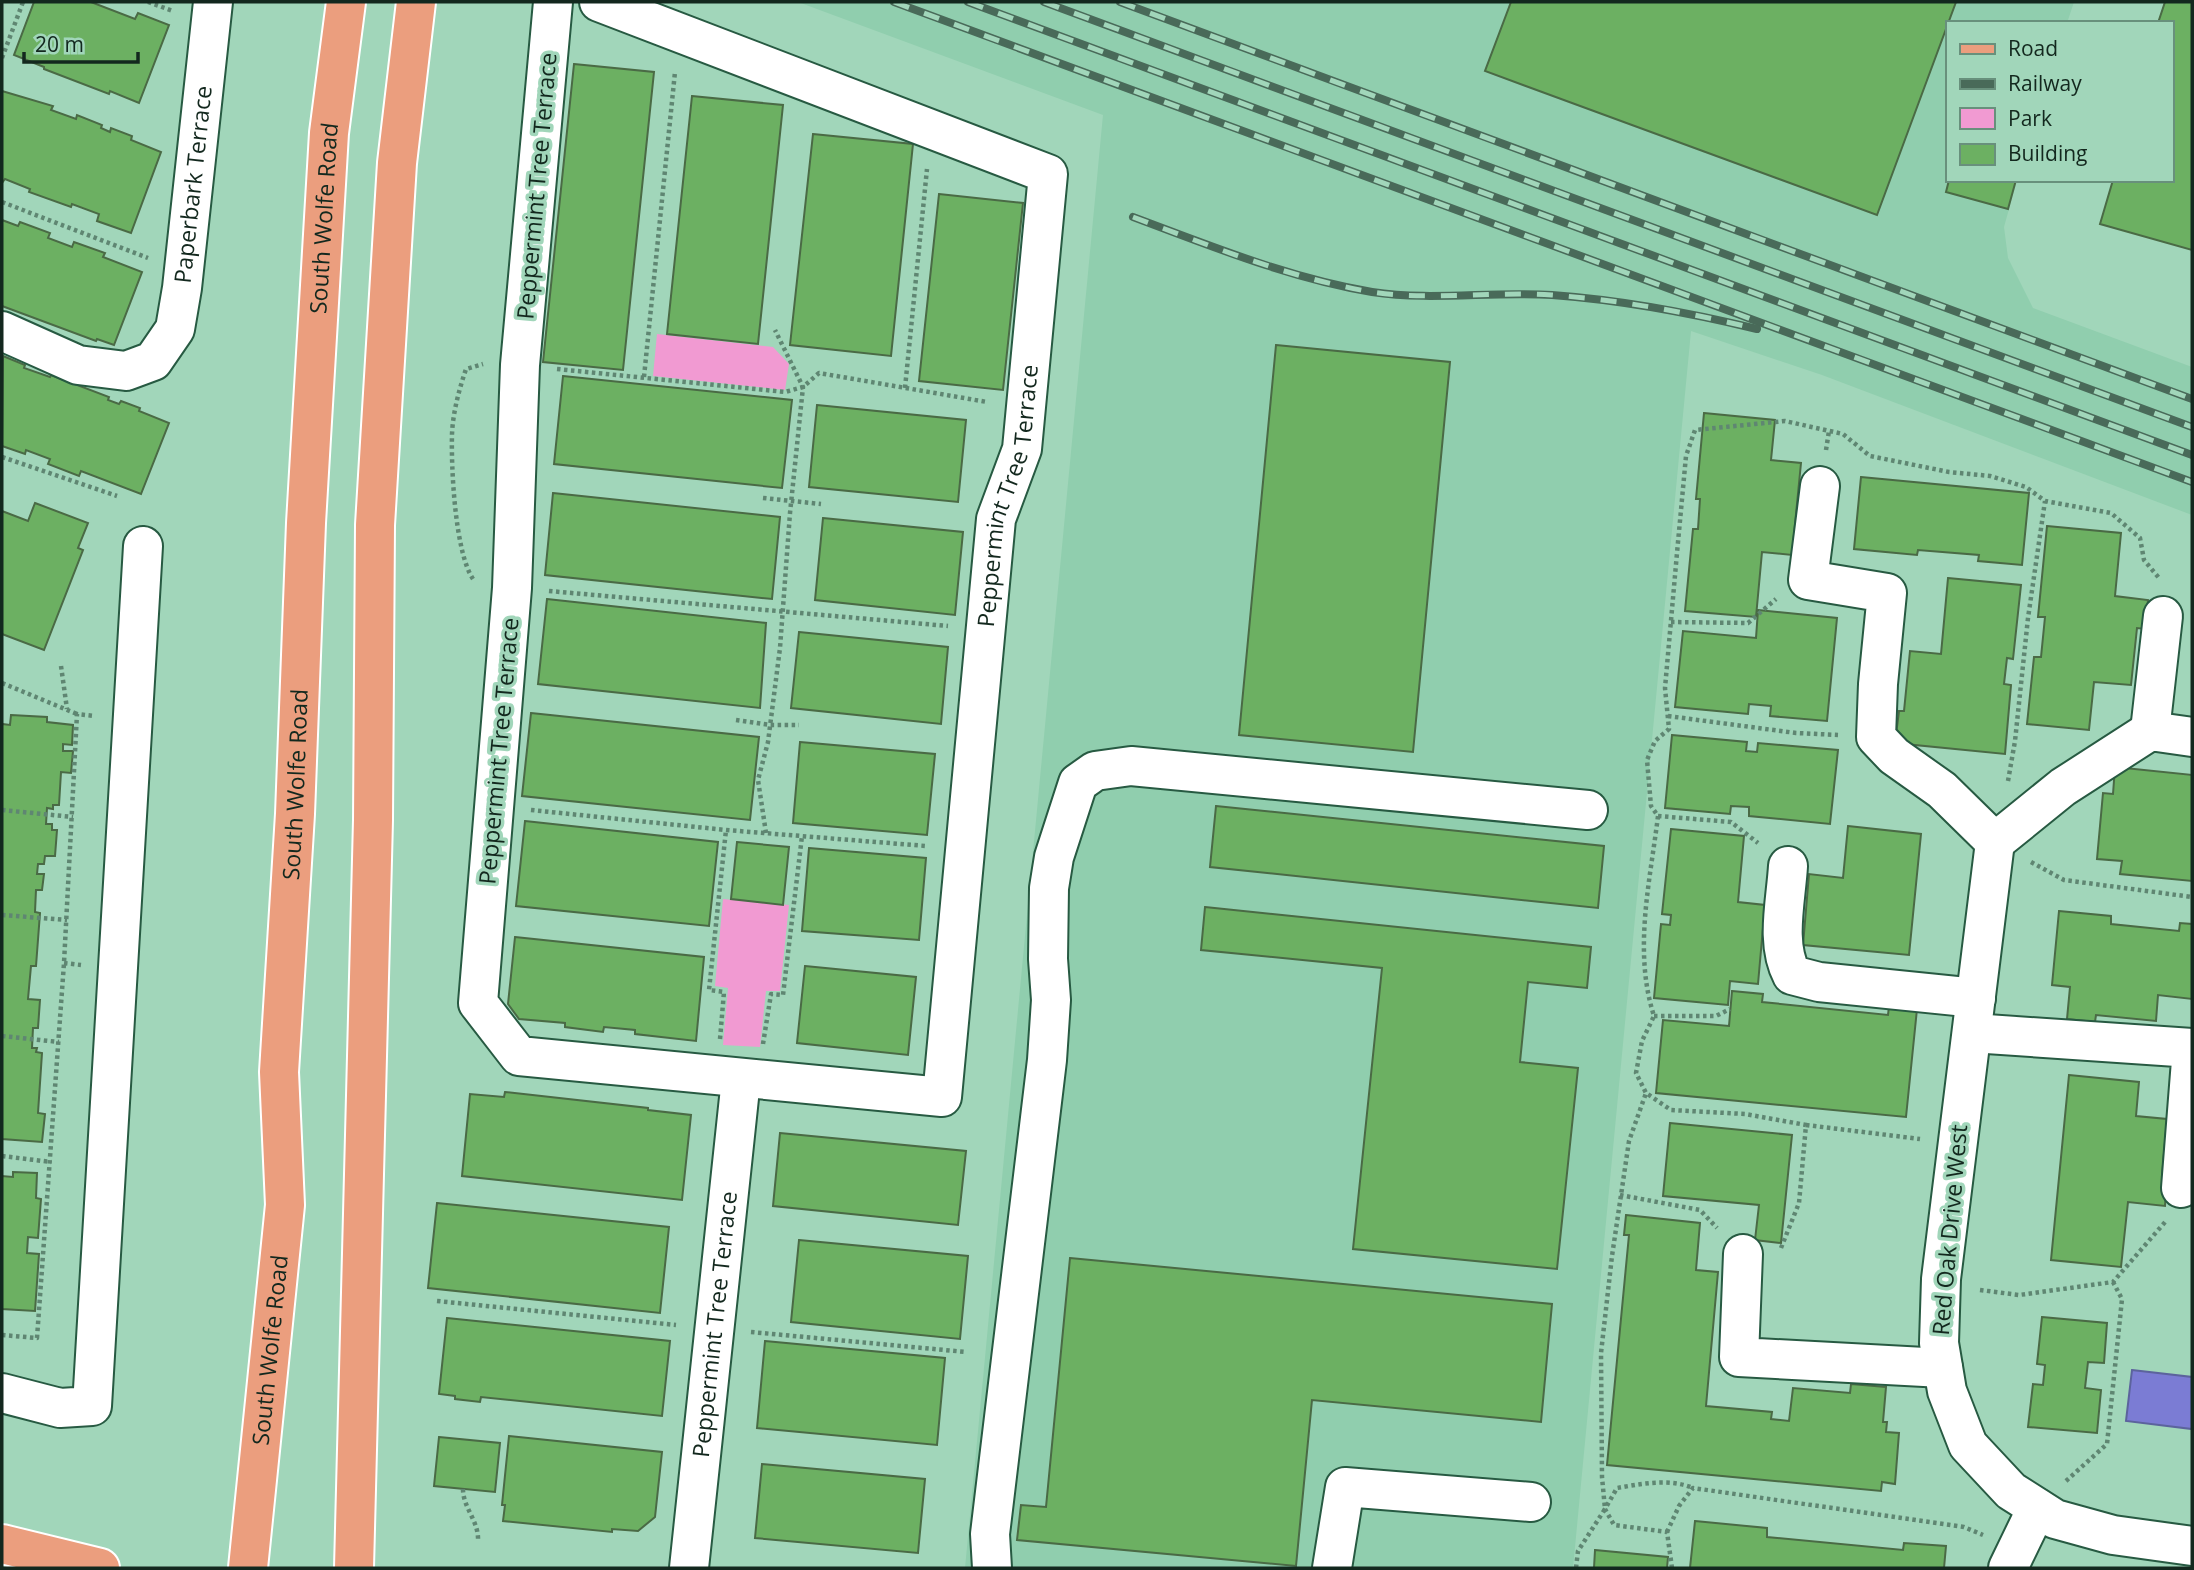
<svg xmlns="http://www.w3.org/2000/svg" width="2194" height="1570" font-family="'Open Sans',sans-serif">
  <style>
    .built { fill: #90ceae }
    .green { fill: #f19ad2 }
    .water { fill: #7b7cd4; stroke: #5c639d; stroke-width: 2 }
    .building { fill: #6cb062; stroke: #4a6a45; stroke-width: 2 }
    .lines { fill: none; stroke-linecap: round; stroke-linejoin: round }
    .minor-casing { stroke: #275a42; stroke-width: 42 }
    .major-casing { stroke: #fff; stroke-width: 42 }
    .path { stroke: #5f8672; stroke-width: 4.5; stroke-dasharray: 3.5 3.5; stroke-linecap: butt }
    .minor { stroke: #fff; stroke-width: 38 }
    .major { stroke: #eb9e7e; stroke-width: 38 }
    .rail-casing { stroke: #496a59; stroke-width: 8 }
    .rail { stroke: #a1d6ba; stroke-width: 5; stroke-dasharray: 16; stroke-linecap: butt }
    .labels { text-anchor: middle; stroke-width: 7; stroke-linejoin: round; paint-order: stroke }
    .street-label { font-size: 23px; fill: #13281e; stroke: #a1d6ba }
  </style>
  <rect width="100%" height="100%" fill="#a1d6ba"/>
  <path class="built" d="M798,2H2074L2067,23H1947V180H2017L2004,227L2008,258L2033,308L2192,367V515L1822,375L1691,331L1573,1568H965L1103,115Z"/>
  <g class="green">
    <path d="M657,334L773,347L789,364L785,390L653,376Z"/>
    <path d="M723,899L789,905L780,991H766L760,1047L723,1045L728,988L715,986Z"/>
  </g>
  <path class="water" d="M2132,1370L2192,1377V1429L2126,1421Z"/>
  <g class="building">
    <path d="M34,2H91L135,19L138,13L169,25L139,103L110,91L109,94L44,69V67L14,55Z"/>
    <path d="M1511,2H1956L1877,215L1485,71Z"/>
    <path d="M2165,2H2192V250L2100,224L2113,180H2171V23H2158Z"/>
    <path d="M574,64L654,72L623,370L543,362Z"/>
    <path d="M2,91L53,106L51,110L76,119L77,115L102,125L101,128L110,132L111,128L132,136L131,140L161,152L131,233L97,221L99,214L72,204L71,207L29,192L30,189L5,179L2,183Z"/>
    <path d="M692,96L783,105L758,344L667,334Z"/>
    <path d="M813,134L913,144L891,356L790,345Z"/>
    <path d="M1949,180H2016L2008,209L1946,192Z"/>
    <path d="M939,194L1023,203L1003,390L919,381Z"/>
    <path d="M2,220L18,226L20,222L50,233L48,238L72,247L74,242L105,253L103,257L142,272L114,345L97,339L96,341L2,306Z"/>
    <path d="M1276,345L1450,362L1413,752L1239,735Z"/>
    <path d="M3,356L25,365L24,368L50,377L51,375L109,397L108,400L119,404L121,401L140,408L139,411L169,423L141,494L81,471L79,476L48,464L50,459L26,450L25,454L2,446Z"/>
    <path d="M563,376L792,400L782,488L554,464Z"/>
    <path d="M817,405L966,420L958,502L809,487Z"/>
    <path d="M1704,413L1775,420L1771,460L1801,463L1792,555L1762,552L1756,617L1685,611L1693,529H1698L1700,499H1696Z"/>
    <path d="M1861,477L2029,493L2022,565L1978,561L1979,555L1918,550L1917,555L1854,549Z"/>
    <path d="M553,493L780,517L772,599L545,575Z"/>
    <path d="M35,503L88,523L78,548L83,550L44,650L2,634V511L28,521Z"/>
    <path d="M823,518L963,532L955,615L815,600Z"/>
    <path d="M2047,526L2121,533L2115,596L2148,600L2145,629L2137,628L2131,685L2094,682L2089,730L2027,724L2034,657H2041L2045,617H2038Z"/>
    <path d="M1948,578L2021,585L2013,659L2007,658L2004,684L2011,685L2005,754L1895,743L1899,711H1904L1910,651L1941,654Z"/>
    <path d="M547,599L766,623L760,708L538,684Z"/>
    <path d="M1758,610L1837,618L1827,721L1770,716L1771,706L1749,704L1748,714L1675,707L1683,631L1756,638Z"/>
    <path d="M799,632L948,647L941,724L791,708Z"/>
    <path d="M531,713L759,737L750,820L522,796Z"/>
    <path d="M11,715L47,717V722L73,725L72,745L63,744V751H73L71,773L61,772L59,805H53V809L47,808L46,824H52V830H57L55,856H45L44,864H38L37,874H44L42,890H36L35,912L40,913L36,966H31L28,999L40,1000L38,1028H33L32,1048H37L36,1052L42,1053L38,1113L45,1114L42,1142L2,1139V724L10,725Z"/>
    <path d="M1672,735L1747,742L1746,751L1757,752L1758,743L1838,750L1830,824L1749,816V807L1731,806L1730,814L1665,808Z"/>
    <path d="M800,742L935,754L927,835L793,823Z"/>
    <path d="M2115,767L2192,775V770V881L2120,874L2122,861L2097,859L2103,793L2113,794Z"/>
    <path d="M1216,806L1604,846L1598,908L1210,867Z"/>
    <path d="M525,821L718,842L709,926L516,906Z"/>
    <path d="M1848,826L1921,834L1909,955L1803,945L1809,874L1843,878Z"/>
    <path d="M1671,829L1744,836L1738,902L1765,905L1758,984L1730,981L1728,1005L1654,998L1661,924L1670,925L1671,915L1662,914Z"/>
    <path d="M737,842L789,847L783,905L731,899Z"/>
    <path d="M809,848L926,858L919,940L802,931Z"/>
    <path d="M1205,907L1591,947L1587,988L1528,982L1520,1062L1578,1068L1557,1269L1353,1249L1382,968L1201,950Z"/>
    <path d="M2059,911L2111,916V924L2179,931L2180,923L2192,924V999L2158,995L2156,1021L2096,1015L2095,1022L2067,1019L2070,987L2052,985Z"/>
    <path d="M515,937L704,957L696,1041L635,1034V1030L604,1027L603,1032L565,1027V1023L519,1019L508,1004Z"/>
    <path d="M805,966L916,977L908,1055L797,1043Z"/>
    <path d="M1732,991L1763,994L1762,1002L1888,1015L1889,1006L1917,1009L1906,1117L1656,1093L1663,1020L1729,1026Z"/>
    <path d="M2069,1075L2139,1082L2136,1116L2167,1119L2162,1176H2167L2165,1206L2128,1202L2121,1267L2051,1260Z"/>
    <path d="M505,1092L648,1108V1110L691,1115L682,1200L462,1176L470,1094L504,1097Z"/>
    <path d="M1670,1123L1792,1135L1781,1243L1755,1240L1759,1205L1663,1196Z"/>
    <path d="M780,1133L966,1151L958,1225L773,1206Z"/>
    <path d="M13,1172L37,1173L36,1198L41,1199L38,1238L28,1237L27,1253L39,1254L35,1311L2,1309V1176L13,1177Z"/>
    <path d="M437,1203L669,1227L660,1313L428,1288Z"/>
    <path d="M1626,1215L1700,1223L1696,1270L1718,1272L1706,1406L1772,1412L1771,1419L1789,1421L1793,1388L1850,1393L1851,1384L1886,1387L1883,1422H1887L1886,1432L1899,1433L1895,1484L1882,1482L1881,1491L1607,1465L1629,1235H1624Z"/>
    <path d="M799,1240L968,1256L960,1339L791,1322Z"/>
    <path d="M1070,1258L1552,1304L1541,1422L1312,1400L1296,1566L1017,1540L1021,1505L1046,1507Z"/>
    <path d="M2042,1317L2107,1323L2104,1363L2088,1362L2085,1388L2101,1390L2097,1433L2028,1427L2033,1384L2043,1385L2045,1365L2037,1364Z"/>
    <path d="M447,1318L670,1341L662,1416L481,1397L480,1402L455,1399V1396L439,1394Z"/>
    <path d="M765,1341L945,1358L937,1445L757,1428Z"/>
    <path d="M509,1436L662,1452L655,1517L638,1531L612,1529V1532L503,1521L505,1505H502Z"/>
    <path d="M439,1437L500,1443L495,1492L434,1486Z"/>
    <path d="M762,1464L925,1479L918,1553L755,1538Z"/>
    <path d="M1695,1521L1767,1528V1537L1903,1550L1904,1543L1946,1546L1944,1568H1690Z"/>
    <path d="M1595,1550L1668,1557L1667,1568H1594Z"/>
  </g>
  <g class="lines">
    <defs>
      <g id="minor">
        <path id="s1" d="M553,2L520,365L512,588L478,1003L519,1056L942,1097L996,519L1022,449L1048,174L599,2"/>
        <path id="s2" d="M2,331L78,365L126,371L153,361L175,329L182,288L213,2"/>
        <path d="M1820,486L1808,580L1887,593L1878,684L1876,737L1894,756L1942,790L1995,842"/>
        <path d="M2150,731L2163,616"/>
        <path d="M1995,842L1941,1279L1939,1343L1947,1391L1968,1445L2011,1491L2055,1519L2113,1535L2192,1546"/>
        <path d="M1995,842L2063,787L2150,731L2192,737"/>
        <path d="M1788,866C1786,901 1775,943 1792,975L1819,982L1976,998"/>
        <path d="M1972,1033L2192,1048L2181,1188"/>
        <path d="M1743,1254L1739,1357L1943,1368"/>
        <path d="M2,1393L60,1408L92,1406L143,546"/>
        <path id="s3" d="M689,1568L741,1079"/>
        <path d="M992,1568L990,1534L1047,1060L1051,1000L1048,959L1049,888L1054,857L1078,783L1095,771L1131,766L1588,810"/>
        <path d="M1332,1568L1345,1487L1531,1502"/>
        <path d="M2008,1568L2037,1508"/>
      </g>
      <g id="major">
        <path d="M2,1544L100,1568"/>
        <path id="s4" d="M248,1568L285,1205L279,1072L295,814L306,523L329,133L346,2"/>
        <path d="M354,1568L373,820L375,525L397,163L416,2"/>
      </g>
    </defs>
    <use href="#minor" class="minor-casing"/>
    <use href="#major" class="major-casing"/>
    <g class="path">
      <path d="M148,2L173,11"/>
      <path d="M2,58L23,2"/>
      <path d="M2,202L148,258"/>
      <path d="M557,369L785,392L803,387L819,373L987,402"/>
      <path d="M644,377L675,72"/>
      <path d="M905,388L927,169"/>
      <path d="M1826,450L1829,431"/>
      <path d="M2,457L117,496"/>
      <path d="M763,498L821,504"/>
      <path d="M473,579C455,552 451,468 452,434C453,412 459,390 466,369L483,364"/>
      <path d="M549,591L948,626"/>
      <path d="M1671,622L1748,623L1776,599"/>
      <path d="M61,666L67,709"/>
      <path d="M2,683L77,714"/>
      <path d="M1668,716L1796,733L1838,735"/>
      <path d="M736,720L770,725H799"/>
      <path d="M2008,781L2015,741L2028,618L2045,501"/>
      <path d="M2,810L73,817"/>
      <path d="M531,810L726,830L926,846"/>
      <path d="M1658,816L1731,822L1758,843"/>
      <path d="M766,833L758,780L768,742L780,648L790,513L803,387L775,330"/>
      <path d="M2031,862L2064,880L2192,897"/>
      <path d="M2,915L67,920"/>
      <path d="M64,963L81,965"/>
      <path d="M1654,1016H1716L1730,1009"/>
      <path d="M2,1036L59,1042"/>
      <path d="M720,1039L724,992L709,990L726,830"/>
      <path d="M763,1044L771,994L783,995L802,836"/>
      <path d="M1806,1125L1920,1139"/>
      <path d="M2,1156L51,1162"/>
      <path d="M1620,1195L1700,1210L1717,1228"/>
      <path d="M1781,1248L1799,1203L1806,1125L1745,1114L1671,1110L1646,1093L1636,1073L1642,1041L1654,1016C1633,951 1650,882 1658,816L1651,806L1647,760L1655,741L1669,729L1665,688L1677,553L1686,456L1695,430L1785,421L1843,434L1870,456L1949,472L1990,476L2026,487L2045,501L2111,513L2140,538L2144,560L2159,578"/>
      <path d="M1980,1290L2019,1295L2113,1282L2166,1221"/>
      <path d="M437,1301L676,1325"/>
      <path d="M751,1332L966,1352"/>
      <path d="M2,1335L37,1338L64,963L77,714L95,716"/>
      <path d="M2066,1481L2107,1444L2122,1299L2113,1282"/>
      <path d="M463,1489C463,1508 479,1521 478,1541"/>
      <path d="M1667,1532L1679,1506L1693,1488L1964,1527L1983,1535"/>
      <path d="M1576,1568L1578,1551L1605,1509L1602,1477L1601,1353L1612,1256L1629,1141L1646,1093"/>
      <path d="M1672,1568L1667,1532L1614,1525L1605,1509L1617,1488C1641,1484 1669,1478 1693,1488"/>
    </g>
    <use href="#minor" class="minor"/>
    <use href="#major" class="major"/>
    <defs>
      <g id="rail">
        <path d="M894,2L2192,482"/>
        <path d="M968,2L2192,455"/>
        <path d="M1044,2L2192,427"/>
        <path d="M1120,2L2192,399"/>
        <path d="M1133,217C1211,246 1289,278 1372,292C1431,301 1492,291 1552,295C1621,300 1691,313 1757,329"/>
      </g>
    </defs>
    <use href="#rail" class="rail-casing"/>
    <use href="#rail" class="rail"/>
  </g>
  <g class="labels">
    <g class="street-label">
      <text dy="8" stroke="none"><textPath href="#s2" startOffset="345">Paperbark Terrace</textPath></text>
      <text transform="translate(537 186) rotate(-85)" y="8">Peppermint Tree Terrace</text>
      <text dy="8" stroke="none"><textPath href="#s4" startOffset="1353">South Wolfe Road</textPath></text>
      <text dy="8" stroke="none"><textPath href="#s1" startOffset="2102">Peppermint Tree Terrace</textPath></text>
      <text transform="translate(499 751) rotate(-85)" y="8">Peppermint Tree Terrace</text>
      <text dy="8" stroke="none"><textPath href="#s4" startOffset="786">South Wolfe Road</textPath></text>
      <text transform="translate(1950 1230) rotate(-85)" y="8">Red Oak Drive West</text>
      <text dy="8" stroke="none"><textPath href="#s3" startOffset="245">Peppermint Tree Terrace</textPath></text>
      <text dy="8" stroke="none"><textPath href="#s4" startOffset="219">South Wolfe Road</textPath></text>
    </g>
  </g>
  <rect width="2194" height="1570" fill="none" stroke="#13281e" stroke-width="7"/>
  <rect x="1946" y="21" width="228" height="161" fill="#a1d6ba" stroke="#68907c" stroke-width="2"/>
  <rect x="1960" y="44" width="35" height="10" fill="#eb9e7e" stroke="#68907c" stroke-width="2"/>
  <text x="2008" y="56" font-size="21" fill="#13281e">Road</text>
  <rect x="1960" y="79" width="35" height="10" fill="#496a59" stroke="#68907c" stroke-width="2"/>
  <text x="2008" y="91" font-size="21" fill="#13281e">Railway</text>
  <rect x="1960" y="108" width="35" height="21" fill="#f19ad2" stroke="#68907c" stroke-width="2"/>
  <text x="2008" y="126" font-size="21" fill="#13281e">Park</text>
  <rect x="1960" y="144" width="35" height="21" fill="#6cb062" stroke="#68907c" stroke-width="2"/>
  <text x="2008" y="161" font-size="21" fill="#13281e">Building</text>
  <path d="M24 52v10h114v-10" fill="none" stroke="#13281e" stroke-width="3.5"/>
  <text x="35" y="52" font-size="21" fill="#13281e" stroke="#a1d6ba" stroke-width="5" paint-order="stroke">20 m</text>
</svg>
